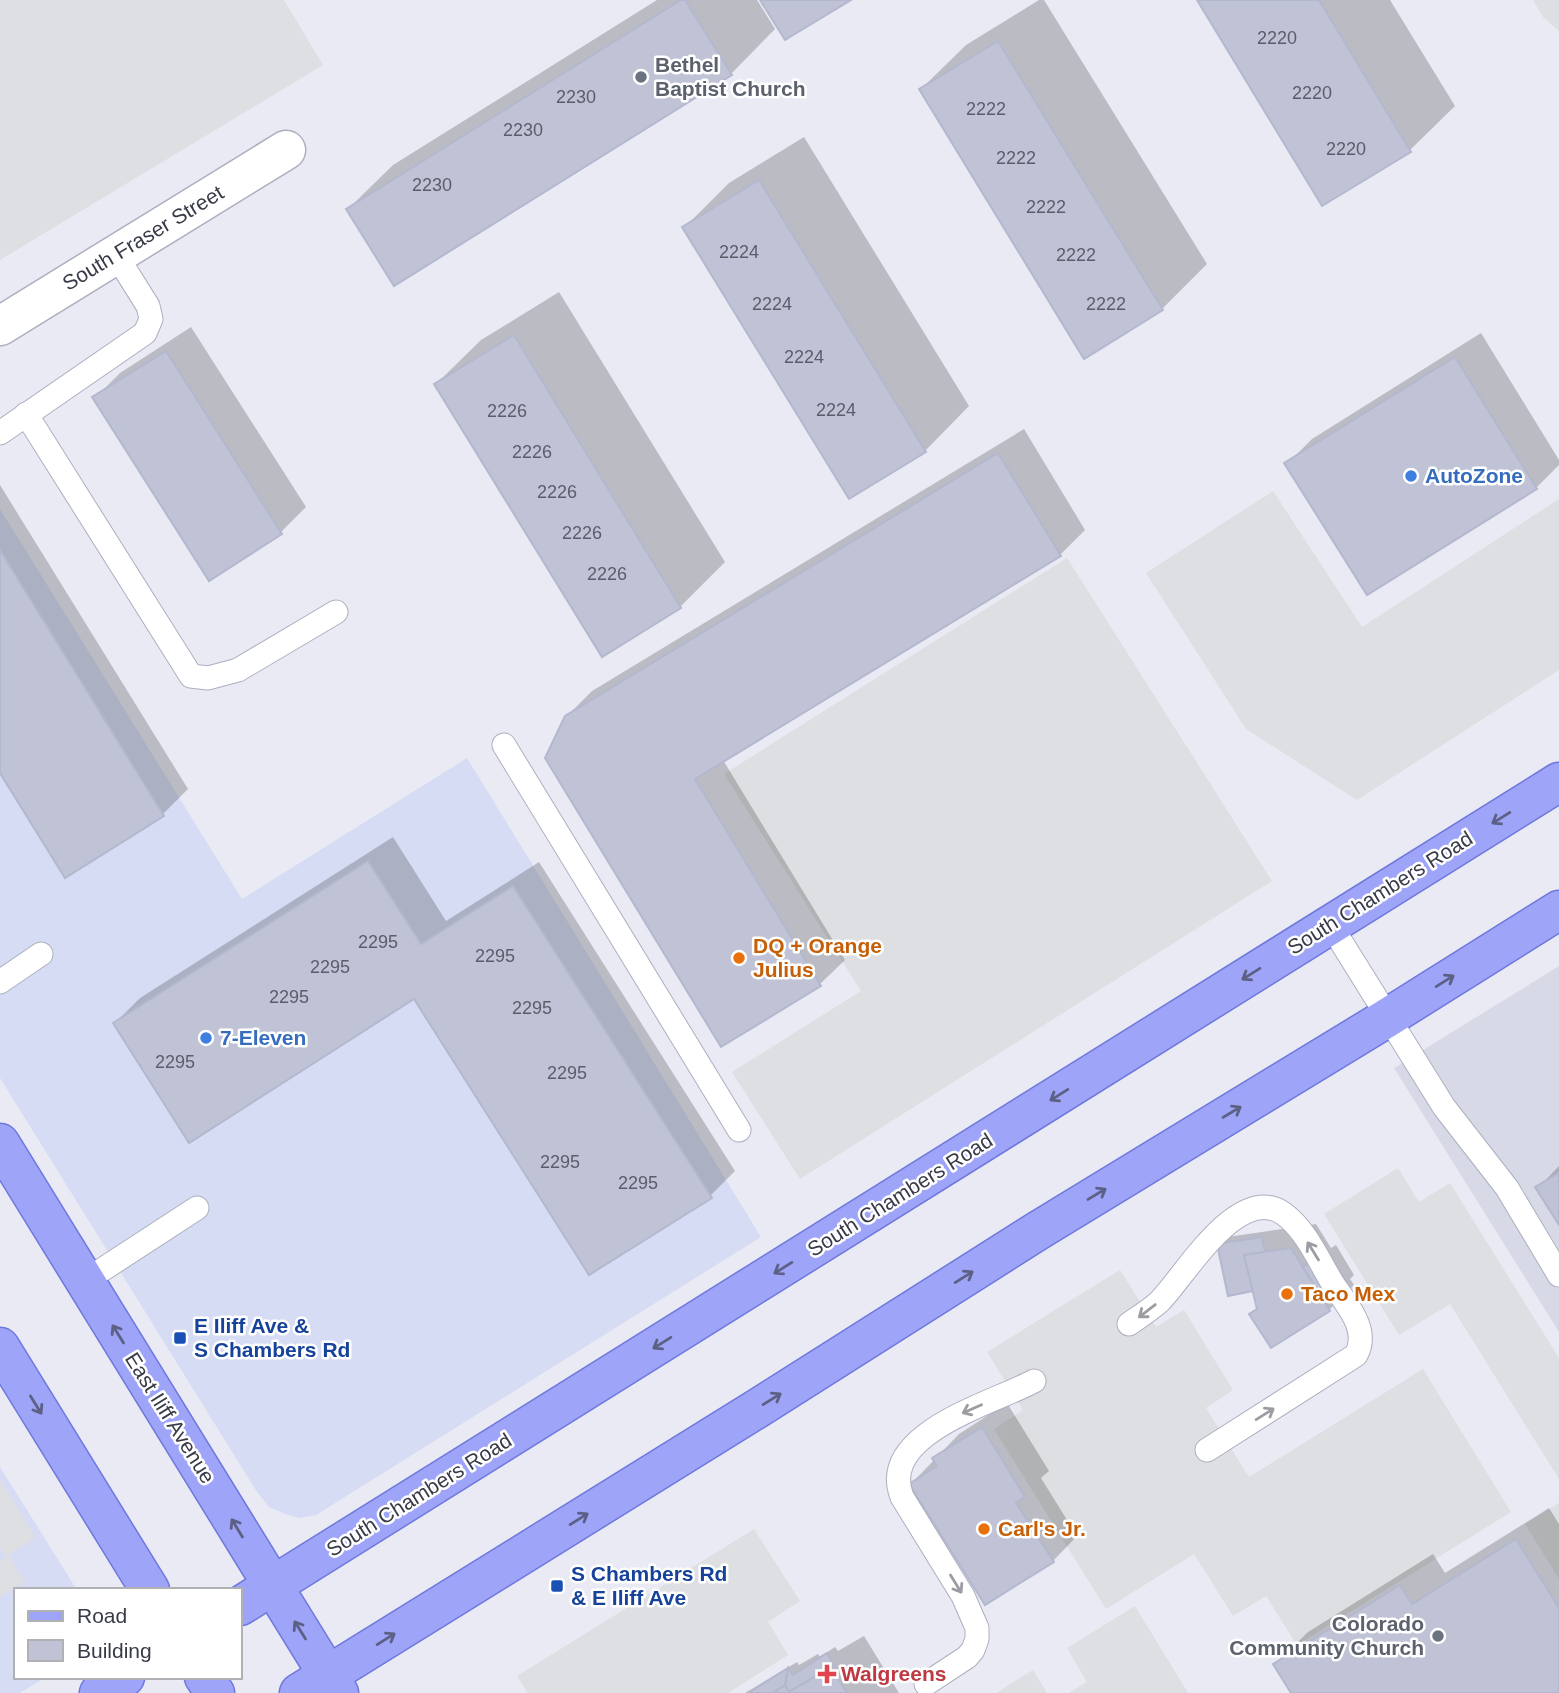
<svg xmlns="http://www.w3.org/2000/svg" width="1559" height="1693" font-family="Helvetica,sans-serif">
  <style>
    .residential { fill: #d8d9e7 }
    .commercial { fill: #d6dcf4 }
    .parking { fill: #dedfe2 }
    .shadow { fill: #0003 }
    .building { fill: #bfc3d5; stroke: #b3b8cf; stroke-width: 2 }
    .lines { fill: none; stroke-linecap: round; stroke-linejoin: round }
    .service-casing { stroke: #acafbf; stroke-width: 25 }
    .minor-casing { stroke: #acafbf; stroke-width: 41 }
    .primary-casing { stroke: #6e78dd; stroke-width: 41 }
    .service { stroke: #fff; stroke-width: 23 }
    .minor { stroke: #fff; stroke-width: 38 }
    .primary { stroke: #9ea5f8; stroke-width: 38 }
    .oneway { stroke: #5c6085 }
    .oneway2 { stroke: #9c9da3 }
    .worship-dot { fill: #6b7280; stroke: #fff; stroke-width: 2.5 }
    .shop-dot { fill: #3f7fe0; stroke: #fff; stroke-width: 2.5 }
    .food-dot { fill: #e8710a; stroke: #fff; stroke-width: 2.5 }
    .transit-dot { fill: #1a4fb4; stroke: #fff; stroke-width: 2.5 }
    .health-dot { fill: #e0444e; stroke: #fff; stroke-width: 2.5 }
    .labels { text-anchor: middle; stroke-width: 5; stroke-linejoin: round; paint-order: stroke }
    .number-label { font-size: 18px; fill: #5a5d6a }
    .worship-label { font-size: 21px; font-weight: bold; fill: #5b616d; stroke: #fff; text-anchor: start }
    .street-label { font-size: 21px; fill: #383b47; stroke: #fff }
    .shop-label { font-size: 21px; font-weight: bold; fill: #366cbe; stroke: #fff; text-anchor: start }
    .food-label { font-size: 21px; font-weight: bold; fill: #c56008; stroke: #fff; text-anchor: start }
    .transit-label { font-size: 21px; font-weight: bold; fill: #164399; stroke: #fff; text-anchor: start }
    .health-label { font-size: 21px; font-weight: bold; fill: #be3a42; stroke: #fff; text-anchor: start }
  </style>
  <rect width="100%" height="100%" fill="#e9eaf4"/>
  <path class="residential" d="M1559,966V1332L1394,1068Z"/>
  <g class="commercial">
    <path d="M0,509L242,899L467,758L761,1237L316,1515L299,1518L285,1514L269,1507L257,1492L0,1078Z"/>
    <path d="M0,1467L77,1590H16V1677H46L20,1693H0Z"/>
  </g>
  <g class="parking">
    <path d="M0,0H284L323,65L0,260Z"/>
    <path d="M1533,0H1559V31L1543,17Z"/>
    <path d="M1273,491L1362,627L1559,499V670L1357,800L1246,729L1146,573Z"/>
    <path d="M1067,558L1272,881L800,1179L732,1072L861,991L724,774Z"/>
    <path d="M1398,1168L1419,1202L1450,1183L1559,1358V1479L1450,1304L1399,1335L1324,1214Z"/>
    <path d="M1120,1270L1156,1327L1184,1310L1233,1390L1206,1408L1249,1477L1423,1369L1511,1512L1297,1645L1266,1596L1233,1616L1194,1554L1106,1609L994,1429L1023,1410L987,1352Z"/>
    <path d="M0,1480L36,1537L8,1555L25,1582L0,1597V1560L6,1557L0,1547Z"/>
    <path d="M1559,1503V1579L1525,1524Z"/>
    <path d="M754,1529L800,1601L768,1622L788,1655L728,1693H528L517,1676Z"/>
    <path d="M1135,1606L1188,1693H1069L1087,1682L1067,1648Z"/>
    <path d="M1033,1670L1047,1693H996Z"/>
  </g>
  <g class="shadow">
    <path d="M657,0H757L775,29L731,74L348,209L393,165Z"/>
    <path d="M1039,0H1044L1207,264L1162,309L1085,357L921,89L966,45Z"/>
    <path d="M1199,0H1390L1455,106L1410,150L1323,203Z"/>
    <path d="M804,137L969,406L925,451L684,228L729,183Z"/>
    <path d="M559,292L725,562L680,607L603,654L436,384L481,340Z"/>
    <path d="M191,327L306,507L281,532L210,578L95,398L120,373Z"/>
    <path d="M1481,333L1559,460V465L1536,488L1287,464L1312,439Z"/>
    <path d="M1024,429L1085,530L1060,555L723,760L845,960L820,984L566,717L592,691Z"/>
    <path d="M0,485L188,789L163,814L66,875L0,769Z"/>
    <path d="M393,837L446,921L539,862L735,1171L710,1196L415,997L115,1023L140,998Z"/>
    <path d="M1559,1166V1221L1538,1188Z"/>
    <path d="M1316,1224L1331,1248L1336,1245L1354,1275L1350,1279L1354,1285L1329,1310L1259,1307L1254,1289L1219,1245L1227,1237Z"/>
    <path d="M1007,1403L1049,1471L1041,1478L1077,1536L1053,1561L911,1484L959,1434Z"/>
    <path d="M1549,1508L1559,1524V1693H1294L1275,1664L1308,1632L1433,1554L1445,1573Z"/>
    <path d="M864,1636L899,1693H745L797,1662L799,1665L818,1654L820,1657L835,1647L838,1651Z"/>
  </g>
  <g class="building">
    <path d="M681,0H685L732,75L394,286L346,209Z"/>
    <path d="M760,0H851L785,40Z"/>
    <path d="M1197,0H1319L1411,152L1322,206Z"/>
    <path d="M998,41L1163,310L1084,359L919,89Z"/>
    <path d="M759,180L926,452L849,499L682,227Z"/>
    <path d="M514,335L681,608L602,657L434,384Z"/>
    <path d="M166,351L282,534L209,581L92,397Z"/>
    <path d="M1455,357L1537,489L1367,595L1284,463Z"/>
    <path d="M998,453L1061,556L695,779L821,986L721,1047L545,758L565,716Z"/>
    <path d="M0,550L164,816L65,878L0,773Z"/>
    <path d="M368,861L421,944L513,886L712,1198L589,1275L414,999L189,1143L113,1023Z"/>
    <path d="M1559,1173V1225L1535,1187Z"/>
    <path d="M1262,1237L1265,1252L1244,1255L1253,1291L1228,1296L1217,1244Z"/>
    <path d="M1291,1248L1330,1311L1271,1348L1249,1314L1257,1309L1244,1255Z"/>
    <path d="M1327,1252L1347,1284L1323,1299L1303,1267Z"/>
    <path d="M982,1427L1025,1497L1016,1503L1054,1562L985,1605L909,1484L937,1466L932,1458Z"/>
    <path d="M1516,1539L1559,1608V1693H1291L1273,1664L1400,1585L1412,1604Z"/>
    <path d="M827,1653L833,1664L831,1667L789,1692L785,1685L788,1668L793,1675Z"/>
    <path d="M831,1667L847,1693H772L785,1685L789,1692Z"/>
    <path d="M788,1668L785,1685L772,1693H748Z"/>
  </g>
  <g class="lines">
    <defs>
      <g id="service">
        <path d="M26,414L191,676L208,678L238,670L336,612"/>
        <path d="M0,433L145,333L151,319L148,306L116,255"/>
        <path d="M504,745L739,1130"/>
        <path d="M1330,924L1444,1107L1507,1188L1559,1275"/>
        <path d="M0,982L41,954"/>
        <path d="M85,1281L197,1208"/>
        <path d="M1129,1324C1139,1317 1150,1310 1159,1302C1185,1276 1239,1181 1284,1214C1306,1230 1319,1261 1333,1284C1347,1305 1370,1330 1356,1355L1207,1450"/>
        <path d="M926,1684L967,1657L973,1650L977,1639V1628L963,1596L902,1497C877,1433 994,1403 1034,1381"/>
      </g>
      <path id="minor" d="M0,326L286,150"/>
      <g id="primary">
        <path d="M0,1143L339,1693"/>
        <path d="M0,1347L150,1590"/>
        <path d="M240,1606L1559,782"/>
        <path d="M204,1677L215,1693"/>
        <path d="M99,1693L125,1677"/>
        <path d="M299,1693L755,1410L1039,1230L1387,1018L1559,910"/>
      </g>
    </defs>
    <use href="#service" class="service-casing"/>
    <use href="#minor" class="minor-casing"/>
    <use href="#primary" class="primary-casing"/>
    <use href="#service" class="service"/>
    <use href="#minor" class="minor"/>
    <use href="#primary" class="primary"/>
  </g>
  <defs><path id="oneway-shaft" d="M-6 0H5M1.5-3L5.5 0L1.5 3" fill="none" stroke-width="1.6" stroke-linecap="round" stroke-linejoin="round" transform="scale(1.75)"/></defs>
  <g class="oneway">
    <use href="#oneway-shaft" transform="translate(1501 818) rotate(148)"/>
    <use href="#oneway-shaft" transform="translate(1251 974) rotate(148)"/>
    <use href="#oneway-shaft" transform="translate(1445 981) rotate(-32)"/>
    <use href="#oneway-shaft" transform="translate(1059 1095) rotate(148)"/>
    <use href="#oneway-shaft" transform="translate(1232 1112) rotate(-31)"/>
    <use href="#oneway-shaft" transform="translate(1097 1194) rotate(-31)"/>
    <use href="#oneway-shaft" transform="translate(783 1268) rotate(148)"/>
    <use href="#oneway-shaft" transform="translate(964 1277) rotate(-32)"/>
    <use href="#oneway-shaft" transform="translate(118 1334) rotate(-122)"/>
    <use href="#oneway-shaft" transform="translate(662 1343) rotate(148)"/>
    <use href="#oneway-shaft" transform="translate(772 1399) rotate(-32)"/>
    <use href="#oneway-shaft" transform="translate(36 1405) rotate(58)"/>
    <use href="#oneway-shaft" transform="translate(579 1519) rotate(-32)"/>
    <use href="#oneway-shaft" transform="translate(237 1528) rotate(-121)"/>
    <use href="#oneway-shaft" transform="translate(300 1630) rotate(-122)"/>
    <use href="#oneway-shaft" transform="translate(386 1639) rotate(-32)"/>
  </g>
  <g class="oneway2">
    <use href="#oneway-shaft" transform="translate(1313 1251) rotate(-122)"/>
    <use href="#oneway-shaft" transform="translate(1147 1311) rotate(142)"/>
    <use href="#oneway-shaft" transform="translate(972 1409) rotate(156)"/>
    <use href="#oneway-shaft" transform="translate(1265 1414) rotate(-32)"/>
    <use href="#oneway-shaft" transform="translate(956 1584) rotate(58)"/>
  </g>
  <g class="worship-dot">
    <circle cx="641" cy="77" r="7"/>
    <circle cx="1438" cy="1636" r="7"/>
  </g>
  <g class="shop-dot">
    <circle cx="1411" cy="476" r="7"/>
    <circle cx="206" cy="1038" r="7"/>
  </g>
  <g class="food-dot">
    <circle cx="739" cy="958" r="7"/>
    <circle cx="1287" cy="1294" r="7"/>
    <circle cx="984" cy="1529" r="7"/>
  </g>
  <g class="transit-dot">
    <rect x="173" y="1331" width="14" height="14" rx="3.5"/>
    <rect x="550" y="1579" width="14" height="14" rx="3.5"/>
  </g>
  <path class="health-dot" d="M823.5 1663.5h7v7h7v7h-7v7h-7v-7h-7v-7h7z"/>
  <g class="labels">
    <g class="number-label">
      <text x="1277" y="44">2220</text>
      <text x="1312" y="99">2220</text>
      <text x="576" y="103">2230</text>
      <text x="986" y="115">2222</text>
      <text x="523" y="136">2230</text>
      <text x="1346" y="155">2220</text>
      <text x="1016" y="164">2222</text>
      <text x="432" y="191">2230</text>
      <text x="1046" y="213">2222</text>
      <text x="739" y="258">2224</text>
      <text x="1076" y="261">2222</text>
      <text x="772" y="310">2224</text>
      <text x="1106" y="310">2222</text>
      <text x="804" y="363">2224</text>
      <text x="836" y="416">2224</text>
      <text x="507" y="417">2226</text>
      <text x="532" y="458">2226</text>
      <text x="557" y="498">2226</text>
      <text x="582" y="539">2226</text>
      <text x="607" y="580">2226</text>
      <text x="378" y="948">2295</text>
      <text x="495" y="962">2295</text>
      <text x="330" y="973">2295</text>
      <text x="289" y="1003">2295</text>
      <text x="532" y="1014">2295</text>
      <text x="175" y="1068">2295</text>
      <text x="567" y="1079">2295</text>
      <text x="560" y="1168">2295</text>
      <text x="638" y="1189">2295</text>
    </g>
    <g class="worship-label">
      <text x="655" y="72">Bethel<tspan x="655" dy="24">Baptist Church</tspan></text>
      <text x="1424" y="1631" text-anchor="end">Colorado<tspan x="1424" dy="24">Community Church</tspan></text>
    </g>
    <g class="street-label">
      <text transform="translate(143 238) rotate(-31)" y="7">South Fraser Street</text>
      <text transform="translate(1380 893) rotate(-32)" y="7">South Chambers Road</text>
      <text transform="translate(900 1195) rotate(-32)" y="7">South Chambers Road</text>
      <text transform="translate(170 1418) rotate(58)" y="7">East Iliff Avenue</text>
      <text transform="translate(419 1495) rotate(-32)" y="7">South Chambers Road</text>
    </g>
    <g class="shop-label">
      <text x="1425" y="483">AutoZone</text>
      <text x="220" y="1045">7-Eleven</text>
    </g>
    <g class="food-label">
      <text x="753" y="953">DQ + Orange<tspan x="753" dy="24">Julius</tspan></text>
      <text x="1301" y="1301">Taco Mex</text>
      <text x="998" y="1536">Carl's Jr.</text>
    </g>
    <g class="transit-label">
      <text x="194" y="1333">E Iliff Ave &amp;<tspan x="194" dy="24">S Chambers Rd</tspan></text>
      <text x="571" y="1581">S Chambers Rd<tspan x="571" dy="24">&amp; E Iliff Ave</tspan></text>
    </g>
    <g class="health-label">
      <text x="841" y="1681">Walgreens</text>
    </g>
  </g>
  <rect x="14" y="1588" width="228" height="91" fill="#ffffff" stroke="#afb1b5" stroke-width="2"/>
  <rect x="28" y="1611" width="35" height="10" fill="#9ea5f8" stroke="#afb1b5" stroke-width="2"/>
  <text x="77" y="1623" font-size="21" fill="#383b47">Road</text>
  <rect x="28" y="1640" width="35" height="21" fill="#bfc3d5" stroke="#afb1b5" stroke-width="2"/>
  <text x="77" y="1658" font-size="21" fill="#383b47">Building</text>
</svg>
